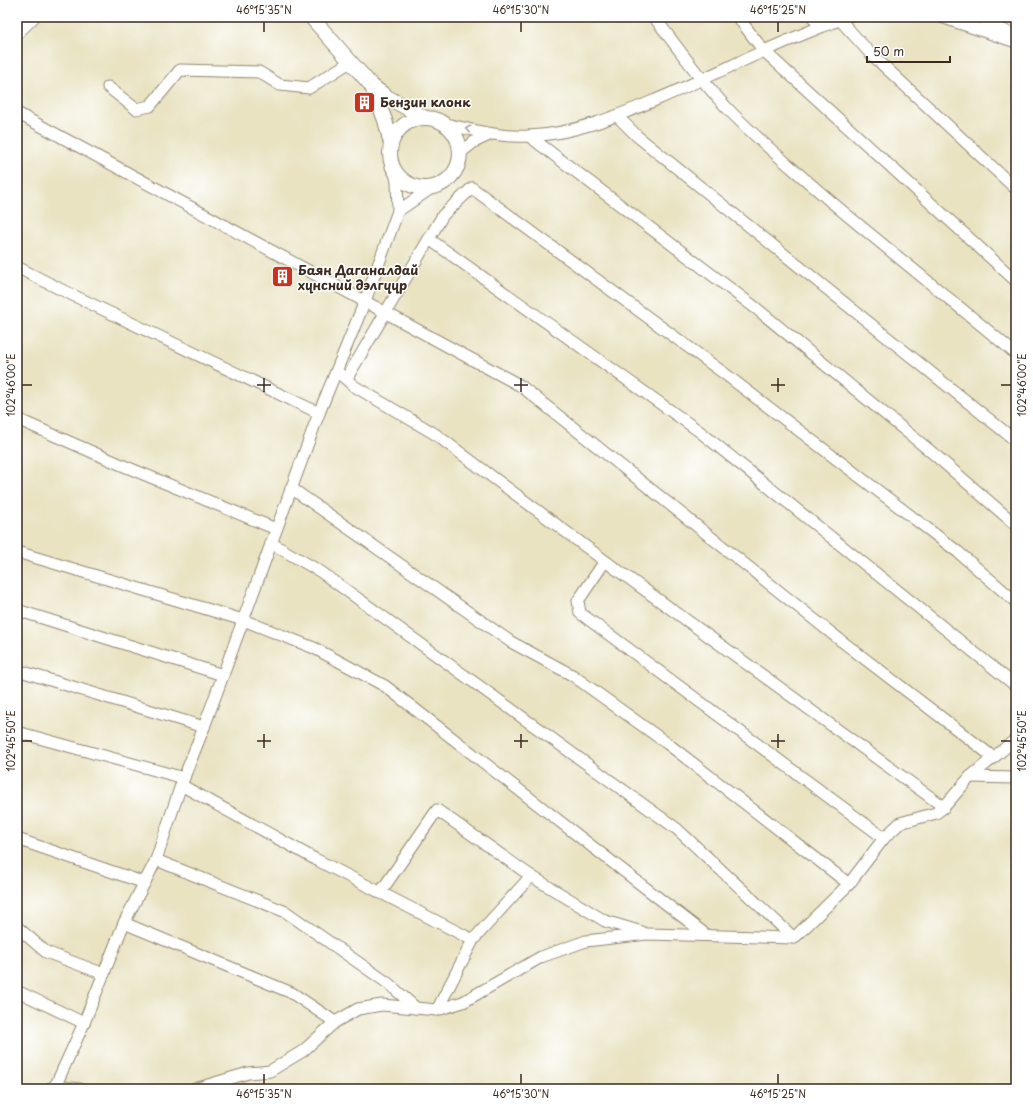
<svg xmlns="http://www.w3.org/2000/svg" width="1033" height="1106" font-family="'Playpen Sans',sans-serif">
  <style>
    .lines { fill: none; stroke-linecap: round; stroke-linejoin: round }
    .minor-casing { stroke: #928670; stroke-width: 13 }
    .major-casing { stroke: #928670; stroke-width: 16 }
    .minor { stroke: #fff; stroke-width: 11 }
    .major { stroke: #fff; stroke-width: 14 }
    .oneway { stroke: #a79f9a }
    .ticks { fill: none; stroke: #3b2a1e; stroke-width: 1.5 }
    .labels { text-anchor: middle; stroke-width: 3; stroke-linejoin: round; paint-order: stroke }
    .poi-label { font-size: 13px; font-weight: bold; fill: #3b2a1e; stroke: #fff; text-anchor: start }
    .neatline { fill: none; stroke: #3b2a1e; stroke-width: 1.5 }
    .ticks-label { font-size: 10px; text-anchor: middle; fill: #3b2a1e }
  </style>
  <rect width="100%" height="100%" fill="#fff"/>
  <filter id="ink" filterUnits="userSpaceOnUse"><feTurbulence type="fractalNoise" baseFrequency=".025" numOctaves="2"/><feDisplacementMap in="SourceGraphic" scale="8" xChannelSelector="R" yChannelSelector="G"/><feConvolveMatrix kernelMatrix="1 2 1 2 8 2 1 2 1" color-interpolation-filters="sRGB"/></filter>
  <filter id="wash" filterUnits="userSpaceOnUse"><feTurbulence type="fractalNoise" baseFrequency=".012" numOctaves="4" result="noise"/><feDisplacementMap in="SourceGraphic" scale="16" xChannelSelector="R" yChannelSelector="G"/><feGaussianBlur stdDeviation="0.9" result="paint"/><feColorMatrix in="noise" values="0 0 0 0 0 0 0 0 0 0 0 0 0 0 0 0 0 1.4 0 .05"/><feComposite in="paint" operator="in"/></filter>
  <g filter="url(#wash)">
    <rect width="100%" height="100%" fill="#e9e3c2"/>
  </g>
  <g filter="url(#ink)">
    <g class="lines">
      <defs>
        <g id="minor">
          <path d="M654,17C679,49 702,83 730,111C761,143 796,171 829,200C891,252 954,302 1016,354"/>
          <path d="M738,17L763,50L1016,281"/>
          <path d="M813,17L819,27"/>
          <path d="M941,17L1016,42"/>
          <path d="M978,17L1015,36"/>
          <path d="M840,20L870,53L1016,189"/>
          <path d="M17,34L34,17"/>
          <path d="M108,87L136,109L150,106L180,70L259,72L280,85L309,88L350,62"/>
          <path d="M17,113L521,386L835,636L993,757"/>
          <path d="M617,116L637,136L1016,441"/>
          <path d="M446,124C473,130 502,138 530,136C575,134 617,116 658,99C721,72 782,40 847,17"/>
          <path d="M529,136L757,309L935,455L1016,525"/>
          <path d="M460,153L474,142L491,134"/>
          <path d="M398,211L433,187"/>
          <path d="M429,239L699,431L1016,686"/>
          <path d="M17,267L58,288L319,413"/>
          <path d="M340,374L354,386L435,434L605,561L944,807"/>
          <path d="M347,378L443,215L472,188L725,374L958,552L1016,602"/>
          <path d="M17,419L124,466L276,529"/>
          <path d="M291,488L511,642L572,675L668,744L849,884"/>
          <path d="M271,543L321,572L677,829L794,938"/>
          <path d="M17,552L243,620L314,648L385,686L705,934"/>
          <path d="M605,561L578,601L580,613L884,838"/>
          <path d="M17,610L223,675"/>
          <path d="M17,670L204,727"/>
          <path d="M17,732L184,778"/>
          <path d="M970,777L1016,778"/>
          <path d="M181,785L315,859L473,940"/>
          <path d="M17,839L145,883"/>
          <path d="M156,860L286,912L389,984L416,1008"/>
          <path d="M380,893L437,810L531,876"/>
          <path d="M124,923L292,993L335,1022"/>
          <path d="M17,927L46,952L104,974"/>
          <path d="M17,991L84,1023"/>
          <path d="M437,1010L463,1002L541,957L586,941L647,934L794,938L849,884L884,838L900,823L936,813L944,807L970,777L1016,739"/>
          <path d="M50,1089L54,1086L80,1089"/>
          <path d="M54,1089L84,1023L124,923L156,860L181,785L204,727L319,413L365,301L398,211L397,182L394,168"/>
          <path d="M195,1089L248,1073L270,1071L303,1051L335,1022L358,1009L382,1005L437,1010L473,940L531,876L605,921L642,932"/>
        </g>
        <g id="major">
          <path d="M311,17L371,85L387,97L425,118"/>
          <path d="M372,87L385,120L391,144"/>
          <circle cx="425" cy="153" r="35"/>
        </g>
      </defs>
      <use href="#minor" class="minor-casing"/>
      <use href="#major" class="major-casing"/>
      <use href="#minor" class="minor"/>
      <use href="#major" class="major"/>
    </g>
    <defs><path id="oneway-chevron" d="M-2-3.5L2.5 0L-2 3.5" fill="none" stroke-width="1.6" stroke-linecap="round" stroke-linejoin="round"/></defs>
    <use class="oneway" href="#oneway-chevron" transform="translate(468 129) rotate(-168)"/>
  </g>
  <path class="ticks" d="M264,22V32M521,22V32M778,22V32M264,378V392M521,378V392M778,378V392M22,385H32M257,385H271M514,385H528M771,385H785M1001,385H1011M264,734V748M521,734V748M778,734V748M22,741H32M257,741H271M514,741H528M771,741H785M1001,741H1011M264,1074V1084M521,1074V1084M778,1074V1084"/>
  <defs>
    <symbol id="building-square" viewBox="-11 -11 22 22"><rect x="-9" y="-9" width="18" height="18" rx="4" fill="#c8321e" stroke="#fff"/><path d="M-4-6H4V6H1V3H-1V6H-4ZM-2.5-4.3h1.7v1.8h-1.7ZM.8-4.3h1.7v1.8H.8ZM-2.5-1h1.7V.8h-1.7ZM.8-1h1.7V.8H.8Z" fill="#fff"/></symbol>
  </defs>
  <g fill-rule="evenodd">
    <use href="#building-square" x="352" y="90" width="25" height="25"/>
    <use href="#building-square" x="270" y="264" width="25" height="25"/>
  </g>
  <g class="labels">
    <g class="poi-label">
      <text x="380" y="107">Бензин клонк</text>
      <text x="298" y="275">Баян Даганалдай<tspan x="298" dy="15">хүнсний дэлгүүр</tspan></text>
    </g>
  </g>
  <rect width="1033" height="1106" fill="none" stroke="#fff" stroke-width="44"/>
  <path d="M867 56v6h83v-6" fill="none" stroke="#3b2a1e" stroke-width="2"/>
  <text x="873" y="56" font-size="12" fill="#3b2a1e" stroke="#ffffff" stroke-width="3" paint-order="stroke">50 m</text>
  <rect x="22" y="22" width="989" height="1062" class="neatline"/>
  <g class="ticks-label">
    <text x="264" y="14">46°15'35"N</text>
    <text x="521" y="14">46°15'30"N</text>
    <text x="778" y="14">46°15'25"N</text>
    <text transform="translate(1022 385) rotate(-90)" y="4">102°46'00"E</text>
    <text transform="translate(11 385) rotate(-90)" y="4">102°46'00"E</text>
    <text transform="translate(1022 741) rotate(-90)" y="4">102°45'50"E</text>
    <text transform="translate(11 741) rotate(-90)" y="4">102°45'50"E</text>
    <text x="264" y="1098">46°15'35"N</text>
    <text x="521" y="1098">46°15'30"N</text>
    <text x="778" y="1098">46°15'25"N</text>
  </g>
</svg>
